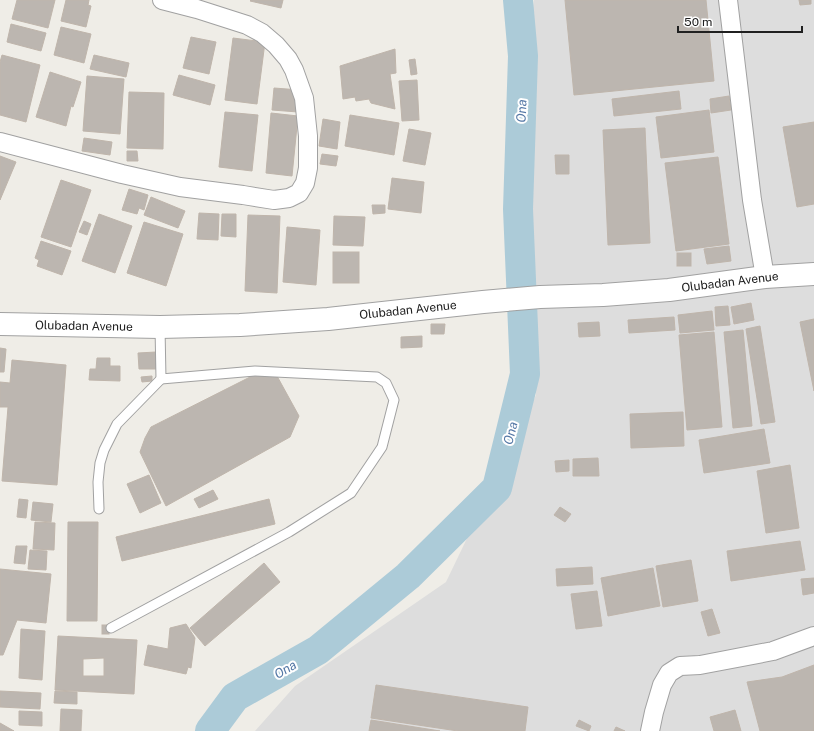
<svg xmlns="http://www.w3.org/2000/svg" width="814" height="731" font-family="'Public Sans',sans-serif">
  <style>
    .residential { fill: #ddd }
    .lines { fill: none; stroke-linecap: round; stroke-linejoin: round }
    .river { stroke: #accbd8; stroke-width: 30 }
    .building { fill: #bcb6b0; stroke: #bfb5ab; fill-rule: evenodd }
    .service-casing { stroke: #a1a1a1; stroke-width: 11 }
    .minor-casing { stroke: #a1a1a1; stroke-width: 20 }
    .tertiary-casing { stroke: #a1a1a1; stroke-width: 24 }
    .service { stroke: #fff; stroke-width: 9 }
    .minor { stroke: #fff; stroke-width: 18 }
    .tertiary { stroke: #fff; stroke-width: 22 }
    .labels { text-anchor: middle; stroke-width: 4; stroke-linejoin: round; paint-order: stroke }
    .street-label { font-size: 12px; fill: #202020; stroke: #fff }
    .water-label { font-size: 13px; font-style: italic; fill: #5578a6; stroke: #fff }
  </style>
  <rect width="100%" height="100%" fill="#efede7"/>
  <path class="residential" d="M534,0H814V731H255L295,686L446,582L536,395L508,202Z"/>
  <g class="lines">
    <path class="river" d="M210,731L235,697L318,650L408,576L497,488L525,374L518,209L523,56L518,0"/>
  </g>
  <g class="building">
    <path d="M17,0H55L48,28L12,19Z"/>
    <path d="M66,0H89L88,5L91,6L86,27L61,21Z"/>
    <path d="M251,0H283L281,8L250,1Z"/>
    <path d="M565,0H706L714,81L574,95Z"/>
    <path d="M799,0H811V4L800,5Z"/>
    <path d="M11,24L46,33L41,51L7,42Z"/>
    <path d="M61,27L91,34L84,63L54,55Z"/>
    <path d="M191,37L216,42L209,74L183,68Z"/>
    <path d="M233,38L265,42L257,104L225,100Z"/>
    <path d="M395,49L396,73L390,74L395,109L371,103L369,99L356,101L355,97L343,99L340,66Z"/>
    <path d="M2,55L40,65L26,122L0,115V62Z"/>
    <path d="M94,55L129,63L126,77L90,69Z"/>
    <path d="M415,59L417,74L411,75L409,60Z"/>
    <path d="M50,72L81,82L73,107L71,106L66,126L36,117Z"/>
    <path d="M179,75L215,85L210,105L173,95Z"/>
    <path d="M87,76L124,79L120,134L83,131Z"/>
    <path d="M417,80L419,120L402,121L399,81Z"/>
    <path d="M274,88L300,90L298,112L272,110Z"/>
    <path d="M679,91L681,109L614,116L612,99Z"/>
    <path d="M129,92L164,93L163,149L127,148Z"/>
    <path d="M729,96L731,110L711,113L710,99Z"/>
    <path d="M709,110L714,152L661,158L656,117Z"/>
    <path d="M225,112L258,115L252,171L219,167Z"/>
    <path d="M271,113L298,116L292,176L266,173Z"/>
    <path d="M350,115L399,123L394,155L345,146Z"/>
    <path d="M323,119L340,122L337,149L319,146Z"/>
    <path d="M814,122V204L797,207L783,127Z"/>
    <path d="M645,128L650,243L608,245L603,130Z"/>
    <path d="M409,129L431,133L425,165L403,161Z"/>
    <path d="M84,138L112,142L110,155L82,151Z"/>
    <path d="M127,151H137L138,161H127Z"/>
    <path d="M322,154L338,156L336,166L320,164Z"/>
    <path d="M555,155H569V174H556Z"/>
    <path d="M0,156L16,162L0,200Z"/>
    <path d="M718,157L729,244L676,251L665,163Z"/>
    <path d="M392,178L424,182L421,213L388,209Z"/>
    <path d="M61,180L91,190L71,247L41,237Z"/>
    <path d="M129,189L148,195L144,210L139,208L137,214L122,210Z"/>
    <path d="M151,197L185,211L178,228L144,215Z"/>
    <path d="M372,205H385V213L373,214Z"/>
    <path d="M199,213L219,214L218,240L197,239Z"/>
    <path d="M99,214L132,226L115,273L82,261Z"/>
    <path d="M222,214H236V237L221,236Z"/>
    <path d="M248,215L280,216L277,293L245,291Z"/>
    <path d="M334,216L365,217L363,246L333,245Z"/>
    <path d="M84,221L91,224L87,235L79,232Z"/>
    <path d="M144,222L183,234L166,286L127,273Z"/>
    <path d="M287,227L320,230L316,285L283,282Z"/>
    <path d="M41,241L71,251L62,275L37,266L39,260L35,258Z"/>
    <path d="M729,246L731,261L707,264L704,249Z"/>
    <rect x="333" y="252" width="26" height="31"/>
    <rect x="677" y="253" width="14" height="13"/>
    <path d="M751,303L754,320L734,324L731,307Z"/>
    <path d="M728,306L730,325L716,326L715,307Z"/>
    <path d="M712,311L714,330L680,333L678,315Z"/>
    <path d="M674,317L675,330L629,333L628,320Z"/>
    <path d="M814,319V391L800,322Z"/>
    <path d="M599,322L600,336L579,337L578,323Z"/>
    <path d="M431,324H445L444,334H431Z"/>
    <path d="M760,326L775,422L761,424L746,329Z"/>
    <path d="M743,330L752,426L733,428L724,332Z"/>
    <path d="M714,332L722,427L687,430L679,335Z"/>
    <path d="M422,336V347L401,348V337Z"/>
    <path d="M0,348L6,349L4,372H0Z"/>
    <path d="M156,352L157,369H139L138,353Z"/>
    <path d="M97,358H110V366H120V381L89,380L90,369H96Z"/>
    <path d="M12,360L66,365L57,485L2,481L8,407H0V382L10,383Z"/>
    <path d="M256,374L277,376L299,416L290,437L166,506L140,452L145,438L151,427Z"/>
    <path d="M152,376V381L142,382L141,377Z"/>
    <path d="M683,412L684,446L631,448L630,414Z"/>
    <path d="M764,429L770,463L704,473L699,440Z"/>
    <path d="M598,458L599,476H573V459Z"/>
    <path d="M569,460V471L556,472L555,461Z"/>
    <path d="M790,465L799,528L766,533L757,471Z"/>
    <path d="M149,475L161,503L140,513L127,484Z"/>
    <path d="M213,490L218,499L199,508L194,499Z"/>
    <path d="M19,499L28,500L26,518L17,517Z"/>
    <path d="M269,499L275,524L122,561L116,537Z"/>
    <path d="M33,502L53,504L51,522L31,520Z"/>
    <path d="M560,507L571,514L565,522L554,515Z"/>
    <path d="M35,522L55,523L54,550L33,549Z"/>
    <path d="M68,522H98L97,621H67Z"/>
    <path d="M800,541L805,570L731,581L727,551Z"/>
    <path d="M16,546H27L25,564L14,563Z"/>
    <path d="M30,550L47,551L46,570L28,569Z"/>
    <path d="M691,560L698,601L663,607L656,566Z"/>
    <path d="M264,563L280,582L205,646L190,628Z"/>
    <path d="M592,567L593,584L557,586L556,569Z"/>
    <path d="M653,568L660,606L608,616L601,578Z"/>
    <path d="M0,569L51,574L46,623L17,620L3,655H0Z"/>
    <path d="M814,578V593L803,595L801,579Z"/>
    <path d="M597,591L602,626L576,629L571,594Z"/>
    <path d="M712,609L720,633L708,636L701,612Z"/>
    <path d="M186,624L195,638L191,668L188,667L186,674L144,665L148,645L168,649L170,628Z"/>
    <rect x="102" y="625" width="7" height="9"/>
    <path d="M21,629L45,631L42,680L19,678Z"/>
    <path d="M58,636L137,640L134,694L55,690ZM104,658V676H83V659Z"/>
    <path d="M814,665V731H760L747,682L782,677Z"/>
    <path d="M376,685L528,707L525,731H458L371,718Z"/>
    <path d="M0,691L41,693L40,709L0,707Z"/>
    <path d="M55,691L77,692V704L54,703Z"/>
    <path d="M61,709L82,710L81,731H60Z"/>
    <path d="M735,710L741,731H714L710,717Z"/>
    <path d="M19,711L42,712V726L19,725Z"/>
    <path d="M371,720L440,731H369Z"/>
    <path d="M579,720L591,726L589,731L576,726Z"/>
    <path d="M0,723L14,731H0Z"/>
    <path d="M616,727L625,731H614Z"/>
  </g>
  <g class="lines">
    <defs>
      <g id="service">
        <path d="M99,509L98,482L100,463L104,450L117,424L161,379"/>
        <path d="M111,628L289,532L351,493L382,447L394,400L386,383L377,377L255,371L161,379L160,327"/>
      </g>
      <g id="minor">
        <path d="M728,0L752,200L765,277"/>
        <path d="M0,142L122,174L180,187L243,195L274,200L289,198L299,193L305,183L308,168V136L304,98L294,70L288,59L276,45L262,33L247,25L197,9L162,0"/>
        <path d="M650,731L654,712L662,685L669,673L680,666L700,665L773,651L814,636"/>
      </g>
      <path id="tertiary" d="M0,324L160,327L240,325L328,319L483,302L540,297L603,295L669,290L765,277L814,274"/>
    </defs>
    <use href="#service" class="service-casing"/>
    <use href="#minor" class="minor-casing"/>
    <use href="#tertiary" class="tertiary-casing"/>
    <use href="#service" class="service"/>
    <use href="#minor" class="minor"/>
    <use href="#tertiary" class="tertiary"/>
  </g>
  <g class="labels">
    <g class="street-label">
      <text transform="translate(730 282) rotate(-7)" y="4">Olubadan Avenue</text>
      <text transform="translate(408 310) rotate(-6)" y="4">Olubadan Avenue</text>
      <text transform="translate(84 326) rotate(1)" y="4">Olubadan Avenue</text>
    </g>
    <g class="water-label">
      <text transform="translate(521 111) rotate(-88)" y="5">Ona</text>
      <text transform="translate(510 433) rotate(-76)" y="5">Ona</text>
      <text transform="translate(285 669) rotate(-30)" y="5">Ona</text>
    </g>
  </g>
  <path d="M678 26v6h124v-6" fill="none" stroke="#202020" stroke-width="2"/>
  <text x="684" y="26" font-size="12" fill="#202020" stroke="#ffffff" stroke-width="3" paint-order="stroke">50 m</text>
</svg>
